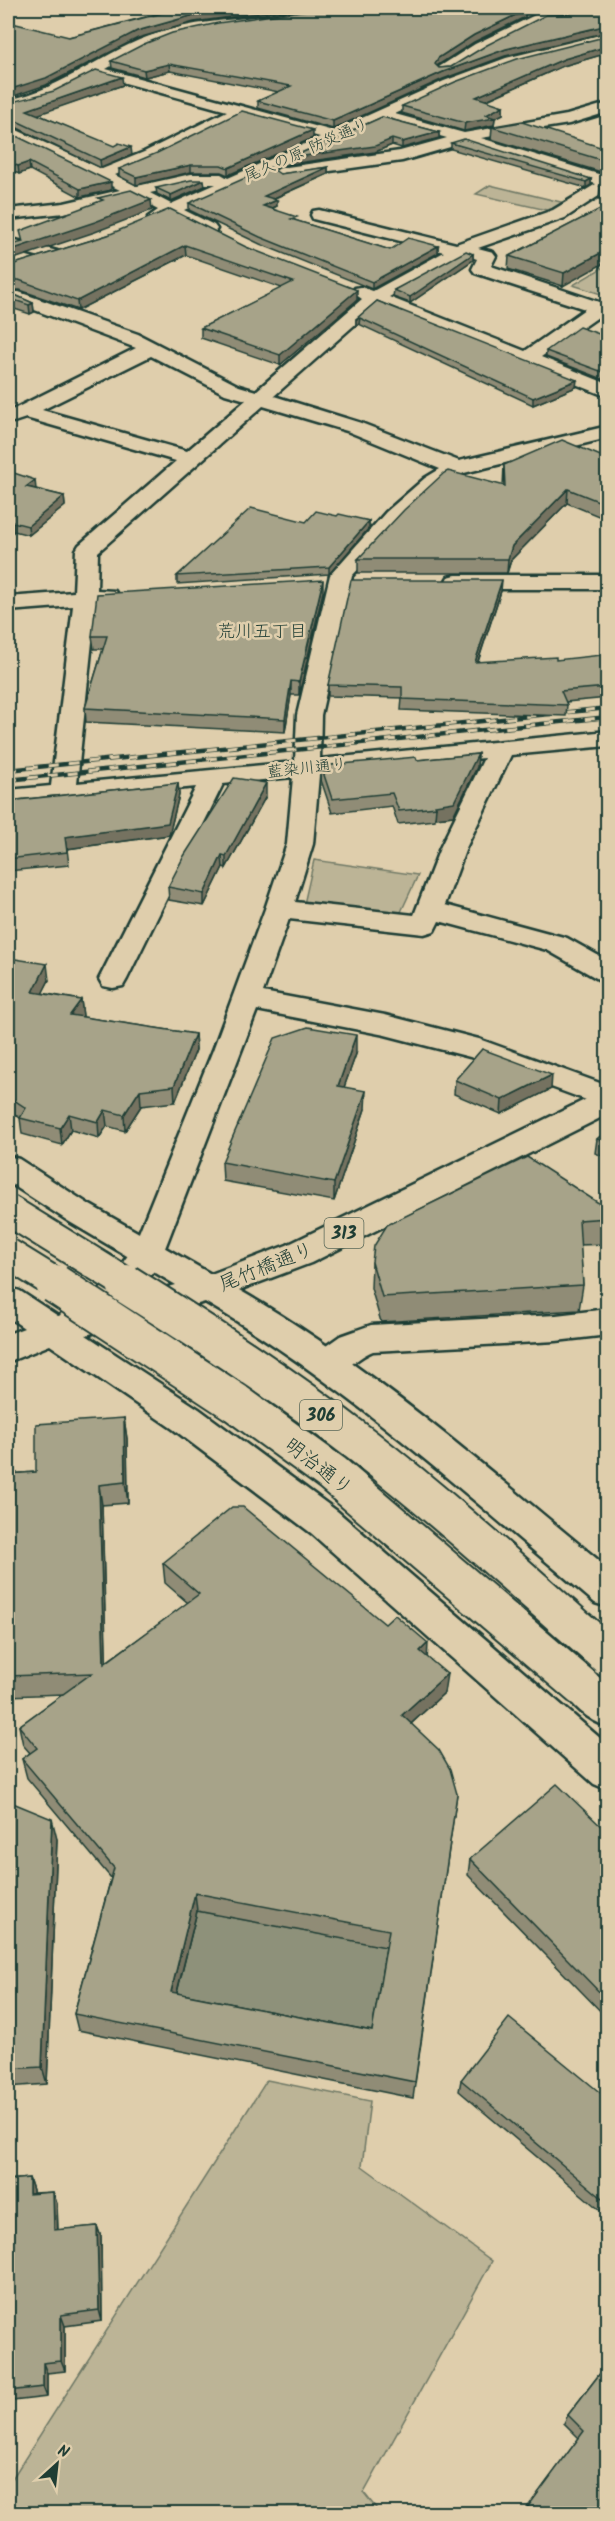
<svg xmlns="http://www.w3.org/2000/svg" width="615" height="2521" font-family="Kalam,'Klee One',sans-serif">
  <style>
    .green { fill: #bcb496; stroke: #6e7865; stroke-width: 1.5 }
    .water { fill: #8e917a; stroke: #626f5e; stroke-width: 1.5 }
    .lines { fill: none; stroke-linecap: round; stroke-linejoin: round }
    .minor-casing { stroke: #1f3d34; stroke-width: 5 }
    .major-casing { stroke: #1f3d34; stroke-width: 5 }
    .minor { fill: #dfceac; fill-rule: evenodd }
    .major { fill: #dfceac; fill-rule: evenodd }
    .rail-casing { stroke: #1f3d34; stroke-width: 4.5 }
    .rail { stroke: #dfceac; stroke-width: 3; stroke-dasharray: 10; stroke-linecap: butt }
    .major-bridge-far1-casing { stroke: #1f3d34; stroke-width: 34; stroke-linecap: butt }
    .major-bridge-casing { stroke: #1f3d34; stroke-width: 42; stroke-linecap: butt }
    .major-bridge-far1 { stroke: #dfceac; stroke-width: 30 }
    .major-bridge { stroke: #dfceac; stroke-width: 38 }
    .wall { fill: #908c76; stroke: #1f3d34; stroke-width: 1.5; fill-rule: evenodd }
    .shaded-wall { fill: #757260; stroke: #1f3d34; stroke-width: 1.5 }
    .building { fill: #a7a389; stroke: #1f3d34; stroke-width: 1.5; fill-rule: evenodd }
    .labels { text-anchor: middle; stroke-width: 5; stroke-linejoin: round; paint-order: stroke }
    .far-street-label { font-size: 16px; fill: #1f3d34; stroke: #dfceac }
    .far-neighbourhood-label { font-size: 18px; fill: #1f3d34; stroke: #dfceac }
    .shield { fill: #dfceac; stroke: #596858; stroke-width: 1.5 }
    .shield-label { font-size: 18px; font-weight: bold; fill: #1f3d34 }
    .street-label { font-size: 20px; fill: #1f3d34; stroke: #dfceac }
  </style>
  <rect width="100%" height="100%" fill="#dfceac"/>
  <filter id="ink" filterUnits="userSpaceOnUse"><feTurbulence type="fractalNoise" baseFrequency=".0167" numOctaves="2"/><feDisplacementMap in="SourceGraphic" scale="12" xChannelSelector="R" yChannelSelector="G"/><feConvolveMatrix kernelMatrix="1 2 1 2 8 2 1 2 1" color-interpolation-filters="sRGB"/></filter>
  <g filter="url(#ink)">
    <g class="green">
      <path d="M490,185L565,203L551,211L476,194Z"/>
      <path d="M607,265V296L573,285Z"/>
      <path d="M314,860L418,875L400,914L304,904Z"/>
      <path d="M267,2080L370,2101L362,2166L492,2261L364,2493L380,2513H17L8,2505V2485Z"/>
    </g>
    <path class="water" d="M197,1911L387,1947L371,2047L173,2008Z"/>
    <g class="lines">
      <defs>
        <g id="minor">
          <path d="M307,8H327L325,11C278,24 229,23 182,35C155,41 131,55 106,69L333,131L444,81L506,58L608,33V41L516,64L454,87L395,114L464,133L567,115L608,103V112L569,124L481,138L608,177V190L565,218L478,248L493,252L496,256L491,266L608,305V316L601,315L541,357L608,384V397L377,305L274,396L361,423L459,461L608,426V438L464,473L439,486L402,522L352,576L321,715L320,759L608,731V746L511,755L466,848L445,905L567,938L608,961V982L598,979L547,950L439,921L434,931L424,934L289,919L263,992L385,1015L479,1039L608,1086V1108L470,1057L385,1035L257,1010L160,1261C139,1296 114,1321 74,1334L62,1330L57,1321L62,1312L87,1298L106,1285L132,1250L213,1050L265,909L287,844L293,777L223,784L127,979L123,986L113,988L103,986L99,979L196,787L8,806V790L51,786L73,606L8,611V597L74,592L76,550L79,545L176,461L26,418L14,422L8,420V412L136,348L8,300V292H19L138,334L239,386L256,391L362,299L352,292L355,288L361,287L373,291L444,252L313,219L311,215L313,211L319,210L456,244L553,210L596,184L464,143L402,161L280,178L272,173L280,168L400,151L447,138L382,120L184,210L214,225L217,229L214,233H202L171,217L156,222L150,221L148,217L158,210L133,197L64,213L8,219V209L64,203L120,190L8,137V126L102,169L144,152L227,111L96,75C68,92 40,103 8,109V100C63,89 105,50 158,33C206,17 258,21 307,8ZM242,116L320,137L228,178L221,174H191L137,186L115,175L156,158ZM191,184H216L171,204L150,193ZM465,255L477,259L472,269L475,273L585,309L525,351L389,297ZM151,356L225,394L246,400L187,451L42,410ZM263,406L347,431L440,469L425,478L386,512L330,575L297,715L295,762L77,783L96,604L115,601L118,596L115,591L97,590L98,552ZM484,758L440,848L414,915L295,902L313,844L319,775Z"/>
          <path d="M524,8H586L584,11L549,17L485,50L449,73H439L437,70L439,67L475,44L535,15Z"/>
          <path d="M8,238L57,251L60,255L57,259L51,260L8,248Z"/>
          <path d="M456,575H608V589H456L448,587L445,582L448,577Z"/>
          <path d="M608,1309V1335L556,1341L373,1351C350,1360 343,1381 316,1373L311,1363L316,1353L340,1336L371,1325L556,1315Z"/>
        </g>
        <g id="major">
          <path d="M608,1091V1114L311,1263L239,1290C373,1367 489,1471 608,1568V1607L595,1603C469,1497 347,1385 205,1302L86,1335L199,1409L337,1511L608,1745V1790L594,1784L311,1533L173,1429L50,1345L8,1362V1334L24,1328L8,1317V1287L20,1291L58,1316L176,1285L68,1221L8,1182V1156L19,1159L90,1205L211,1274L287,1245L597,1094Z"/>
          <path d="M582,1669L596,1675L608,1684V1727C588,1720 571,1706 562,1687L568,1675Z"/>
        </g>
      </defs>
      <use href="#minor" class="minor-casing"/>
      <use href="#major" class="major-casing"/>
      <use href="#minor" class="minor"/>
      <use href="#major" class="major"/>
      <defs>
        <g id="rail">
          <path d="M8,770L608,708"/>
          <path d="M8,780L608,717"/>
        </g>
      </defs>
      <use href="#rail" class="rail-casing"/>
      <use href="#rail" class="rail"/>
      <defs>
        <g id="major-bridge-far1">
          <path d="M8,1210L129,1285"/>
          <path d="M8,1254L58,1285"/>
        </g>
        <g id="major-bridge">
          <path d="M55,1284L236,1403L332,1473L582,1687"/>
          <path d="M126,1284C207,1335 287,1387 363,1446C448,1512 527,1585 608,1656"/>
        </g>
      </defs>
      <use href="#major-bridge-far1" class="major-bridge-far1-casing"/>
      <use href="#major-bridge" class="major-bridge-casing"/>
      <use href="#major-bridge-far1" class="major-bridge-far1"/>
      <use href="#major-bridge" class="major-bridge"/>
    </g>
    <g class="wall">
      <path d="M152,8H295L194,22L138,38L46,85L69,37L164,12Z"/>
      <path d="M608,8V32L505,56L443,79L333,129L258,108V101L279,92L170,71L145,77L112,68L111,61L308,10H526L525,17L474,42L437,66L439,68L451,67L569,14Z"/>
      <path d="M608,36V53L563,66L485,101L503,106V114L495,118L494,125L464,131L402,113V106Z"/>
      <path d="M123,85L37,114L132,155L101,168L9,124L8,125V103Z"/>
      <path d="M382,117L439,132V138L402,148L392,145L375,152L290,164V158Z"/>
      <path d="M492,127L603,148L608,146V174L491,139Z"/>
      <path d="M8,132L111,190L80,197L30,170L19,174L8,169Z"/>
      <path d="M313,138L228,175L221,172H191L136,185L119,176V169Z"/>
      <path d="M451,143L591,179V185L586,188L451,149Z"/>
      <path d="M328,167V174L273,199L277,206L272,209L297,221L390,250L438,246V253L372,289L260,244L189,210V203L280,174Z"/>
      <path d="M608,181V200L599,199L600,186Z"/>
      <path d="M205,186L171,201L157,194L156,188Z"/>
      <path d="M608,205L563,286L508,269L509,256Z"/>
      <path d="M108,235L246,247L357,300L280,365L201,338V328L282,288L186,255L78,310L20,290H8V266Z"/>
      <path d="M473,254V260L410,303L393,297L394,290Z"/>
      <path d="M8,292L33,303L34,312L30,314L8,307Z"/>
      <path d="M377,301L576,387L533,405L359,324L356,326V319Z"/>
      <path d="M608,337V381L546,357V351Z"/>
      <path d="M608,459V520L567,503L511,560L507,573H358V559L503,486L504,465Z"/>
      <path d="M8,471L36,489L64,496L65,506L29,535L14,531L8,537Z"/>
      <path d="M337,516L369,521V528L329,574L177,584V576L306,522Z"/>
      <path d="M501,591L478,662L556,660L608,665V698L566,702L567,705L566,716L401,710L402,698L328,696V685Z"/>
      <path d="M323,592L299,695H291L285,732L86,722L85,708L103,649H94L92,636Z"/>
      <path d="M478,754L477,767L453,816L435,818V820L398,824L392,806L332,813L321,780V766L417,760Z"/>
      <path d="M178,783L179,795L169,835L67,849L69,865L8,871V801Z"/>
      <path d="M266,796L226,868L223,867L204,906L169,900L168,887Z"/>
      <path d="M8,961L49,980L42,993L81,1000L83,1017L195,1034L196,1050L175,1102L141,1106L125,1131L107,1126L99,1138L71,1130L62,1145L22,1134L20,1118L8,1110Z"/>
      <path d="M356,1054L344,1087L365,1109L334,1201L223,1181L222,1162Z"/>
      <path d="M455,1080L551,1089L501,1114L454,1094Z"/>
      <path d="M608,1130V1158L595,1153L597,1139Z"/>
      <path d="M608,1209V1244L580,1245L583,1285L579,1310L381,1322L371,1288L372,1262Z"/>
      <path d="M124,1418L127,1439L128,1503L102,1505L106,1662L188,1603L165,1583L163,1563L385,1624L427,1658L444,1693L411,1724L457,1794L413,2098L78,2030L74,2014L111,1878L27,1778L22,1759L30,1753L23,1745L19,1726L63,1694L8,1696V1474L36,1472ZM197,1911L386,1947L372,2031L177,1993Z"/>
      <path d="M8,1801L57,1839L47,2084L8,2087Z"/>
      <path d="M608,1833V2019L468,1875L470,1859Z"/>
      <path d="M461,2080L608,2099V2217L459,2091Z"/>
      <path d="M29,2178L33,2190V2193L53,2192L57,2204L58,2230L97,2226L101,2237L102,2321L65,2326V2371L47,2373V2397L13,2401V2428L8,2429V2180Z"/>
      <path d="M608,2363V2514H523L579,2438L564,2423L568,2415Z"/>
    </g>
    <g class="shaded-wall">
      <path d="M245,8H295L194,22L138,38L46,85L8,98V90L137,31L194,15Z"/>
      <path d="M526,10L525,17L474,42L438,65L435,71V64L438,58L474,35Z"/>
      <path d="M608,25V32L505,56L443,79L333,129V121L443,72L506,49Z"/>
      <path d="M608,46V53L563,66L475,105L476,97L564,59Z"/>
      <path d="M169,64L170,71L145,77L144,70Z"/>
      <path d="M122,77L123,85L28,118L27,110Z"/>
      <path d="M503,106V114L495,118L494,125L464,131L465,123L486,115Z"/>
      <path d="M313,130V138L228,175V168Z"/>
      <path d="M439,132V138L402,148V142Z"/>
      <path d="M392,139V145L375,152L290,164V158Z"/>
      <path d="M131,147L132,155L101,168L100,160Z"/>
      <path d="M29,162L30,170L19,174L18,166Z"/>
      <path d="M191,165V172L136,185V177Z"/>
      <path d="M328,167V174L265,202L264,196Z"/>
      <path d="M591,179V185L586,188V182Z"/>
      <path d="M204,180L205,186L171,201V195Z"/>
      <path d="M111,182V190L80,197V189Z"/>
      <path d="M151,200L152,210L95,232L8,261V251Z"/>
      <path d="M277,200V206L263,212V206Z"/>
      <path d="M185,245L186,255L78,310L77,301Z"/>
      <path d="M438,246V253L372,289V282Z"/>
      <path d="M608,249V261L563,286L564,273Z"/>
      <path d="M473,254V260L410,303V297Z"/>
      <path d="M357,290V300L280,365V355Z"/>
      <path d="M33,303L34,312L30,314L29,305Z"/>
      <path d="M360,318L359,324L356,326V319Z"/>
      <path d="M577,380L576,387L533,405V398Z"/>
      <path d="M35,480L36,489L26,487Z"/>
      <path d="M568,489L567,503L511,560L507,573L508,559L512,546Z"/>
      <path d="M64,496L65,506L29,535L28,526Z"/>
      <path d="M369,521V528L329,574V567Z"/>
      <path d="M13,522L14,531L8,537V526Z"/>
      <path d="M323,580V592L299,695V682Z"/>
      <path d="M502,580L501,591L474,673L475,662Z"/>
      <path d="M291,681V695L285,732V719Z"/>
      <path d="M478,754L477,767L453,816L435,818L436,807L435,805Z"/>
      <path d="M178,783L179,795L169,835L66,849L65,837Z"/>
      <path d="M266,783V796L226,868V856Z"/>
      <path d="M222,855L223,867L204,906V894Z"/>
      <path d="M47,964L49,980L35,1008L33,992Z"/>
      <path d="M81,1000L83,1016L72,1031L70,1015Z"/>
      <path d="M195,1034L196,1050L175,1102L174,1086Z"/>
      <path d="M356,1035V1054L338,1104V1086Z"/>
      <path d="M552,1075L551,1089L501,1114L502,1100Z"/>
      <path d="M140,1090L141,1106L125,1131L124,1115Z"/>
      <path d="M366,1091L365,1109L334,1201V1183Z"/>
      <path d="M105,1110L107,1126L99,1138L98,1122Z"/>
      <path d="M69,1114L71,1130L62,1145L60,1128Z"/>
      <path d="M124,1418L127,1439L128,1503L125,1482Z"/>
      <path d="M99,1485L102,1505L107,1683L104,1664Z"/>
      <path d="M428,1643L427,1663L420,1651Z"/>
      <path d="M447,1674L444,1693L400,1734L402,1715Z"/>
      <path d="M52,1819L57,1839L47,2084L42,2067Z"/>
      <path d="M195,1893L197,1911L173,2008L171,1992Z"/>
      <path d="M29,2178L33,2190V2206L29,2194Z"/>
      <path d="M53,2192L57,2204L58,2242L54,2230Z"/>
      <path d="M97,2226L101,2237L102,2321L99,2310Z"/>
      <path d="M61,2315L65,2326V2371L61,2361Z"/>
      <path d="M43,2363L47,2373V2397L43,2387Z"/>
      <path d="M8,2391L13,2401V2428L8,2419Z"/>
    </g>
    <g class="building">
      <path d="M169,8H245L194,15L137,31L46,78L8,90V22L69,37L174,10Z"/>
      <path d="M320,8H514L526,10L474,35L438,58L435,64L439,68L451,67L487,45L546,15L569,14L601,8H608V25L506,49L443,72L333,121L258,101L291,86L169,64L144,70L111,61L144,44L172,33L218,23L308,10Z"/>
      <path d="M608,36V46L564,59L476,97L503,106L486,115L495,118L465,123L402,106L455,82L517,59Z"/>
      <path d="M96,70L122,77L27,110L114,146L119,143L131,147L100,160L8,117V103L54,91Z"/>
      <path d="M242,111L313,130L228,168L221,165H191L136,177L119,169L157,153Z"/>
      <path d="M382,117L439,132L402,142L392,139L375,146L290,158Z"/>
      <path d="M522,122L603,148L608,146V162L492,127Z"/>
      <path d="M8,132L111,182L80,189L29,162L18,166L8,162Z"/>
      <path d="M464,139L591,179L586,182L451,143Z"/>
      <path d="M270,167L280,174L328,167L264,196L277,200L263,206L297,217L291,219L390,250L408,238L438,246L372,282L260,237L189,203Z"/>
      <path d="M191,180H204L171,195L156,188Z"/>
      <path d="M608,181V188L600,186Z"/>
      <path d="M131,190L151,200L95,222L8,251V246L23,242L20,231L103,200L98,198Z"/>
      <path d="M608,205V249L564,273L509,256Z"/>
      <path d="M170,209L246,247L357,290L280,355L201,328L293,282L185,245L77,301L19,280H8V266L108,235Z"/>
      <path d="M466,251L473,254L410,297L394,290Z"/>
      <path d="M8,292L33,303L29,305L8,298Z"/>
      <path d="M377,301L577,380L533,398L360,318L356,319Z"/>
      <path d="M579,327L608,337V374L546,351Z"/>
      <path d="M562,440L608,459V505L568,489L512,546L508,559H358L404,510L444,473L448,471L505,486L504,465Z"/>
      <path d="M8,471L35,480L26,487L64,496L28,526L13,522L8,526Z"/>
      <path d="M251,508L306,522L316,511L337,516L339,514L369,521L329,567L177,576Z"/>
      <path d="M323,580L299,682L291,681L285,719L85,708L107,636H92L97,594Z"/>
      <path d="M351,580H502L475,662L556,657V660L602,655L608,665V687L561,691L567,705L402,699V687L328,685Z"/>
      <path d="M478,754L454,802L435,805L436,807L399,811L392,793L332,799L321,766L416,757L417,760Z"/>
      <path d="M234,778L266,783L226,856L222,855L204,894L168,887L184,856Z"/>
      <path d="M178,783L168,823L65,837L67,852L8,859V801Z"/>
      <path d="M9,958L47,964L33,992L81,1000L70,1015L195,1034L174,1086L140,1090L124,1115L105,1110L98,1122L69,1114L60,1128L20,1118L26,1108L8,1096V961Z"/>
      <path d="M308,1027L356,1035L338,1086L366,1091L334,1183L222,1162L275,1038Z"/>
      <path d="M482,1049L552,1075L502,1100L455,1080Z"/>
      <path d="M608,1130V1143L597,1139Z"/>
      <path d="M527,1157L608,1209V1218L579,1220L583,1285L382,1297L372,1262L374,1246L387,1225Z"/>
      <path d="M124,1418L125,1482L99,1485L104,1664L199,1594L163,1563L232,1507H243L385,1624L395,1615L428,1643L420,1651L447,1674L402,1715L439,1750L450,1769L457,1794L415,2082L74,2014L114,1868L22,1759L37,1748L19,1726L92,1673L8,1676V1474L36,1472V1424ZM195,1893L389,1930L372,2031L171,1992Z"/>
      <path d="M557,1784L608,1833V2001L470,1859Z"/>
      <path d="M8,1801L52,1819L42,2067L8,2069Z"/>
      <path d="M509,2018L608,2099V2203L461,2080Z"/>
      <path d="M29,2178V2194L53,2192L54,2230L97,2226L99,2310L61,2315V2361L43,2363V2387L8,2391V2419V2180Z"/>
      <path d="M608,2363V2514H525L524,2512L584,2431L568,2415Z"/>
    </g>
  </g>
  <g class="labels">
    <g class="far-street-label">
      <text transform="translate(306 149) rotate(-24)" y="6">尾久の原 防災通り</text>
      <text transform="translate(307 767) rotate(-6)" y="6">藍染川通り</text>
    </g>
    <g class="far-neighbourhood-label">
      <text x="262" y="637">荒川五丁目</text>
    </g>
    <g class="shield">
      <rect x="324.5" y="1218" width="39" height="30" rx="4.5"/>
      <rect x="300" y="1400" width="42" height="30" rx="4.5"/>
    </g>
    <g class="shield-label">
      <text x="344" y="1239">313</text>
      <text x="321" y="1421">306</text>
    </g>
    <g class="street-label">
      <text transform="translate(266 1266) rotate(-22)" y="7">尾竹橋通り</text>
      <text transform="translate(319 1466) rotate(38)" y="7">明治通り</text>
    </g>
  </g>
  <rect width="615" height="2521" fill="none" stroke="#dfceac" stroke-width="30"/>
  <rect x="15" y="15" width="585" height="2491" fill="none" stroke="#1f3d34" stroke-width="2" filter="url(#ink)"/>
  <g transform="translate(57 2464) rotate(27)" stroke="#dfceac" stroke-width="4.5" paint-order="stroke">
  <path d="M0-4.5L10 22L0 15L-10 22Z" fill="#1f3d34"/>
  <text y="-9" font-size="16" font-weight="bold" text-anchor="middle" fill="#1f3d34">N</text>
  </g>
</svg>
